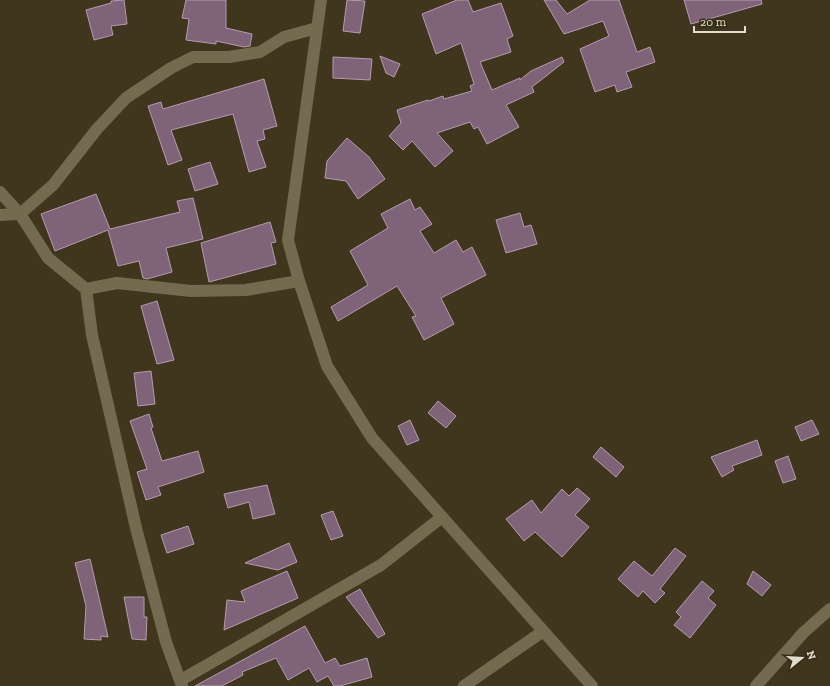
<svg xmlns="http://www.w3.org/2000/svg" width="830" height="686" font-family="'Zilla Slab',serif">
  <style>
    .building { fill: #7f6379; stroke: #b59caf }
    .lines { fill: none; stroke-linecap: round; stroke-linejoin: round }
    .minor { stroke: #746a50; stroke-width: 12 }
  </style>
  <rect width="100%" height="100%" fill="#40361e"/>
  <g class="building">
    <path d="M124,0L127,24L111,26L113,35L94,40L86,10L111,3V1Z"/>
    <path d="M186,0H226V28L252,34L250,46L244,47L216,41V44L186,40L189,19L182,18Z"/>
    <path d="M347,0L365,1L360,33L343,31Z"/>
    <path d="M457,0H468L473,12L501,3L513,36L507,39L511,52L480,62L492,90L520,78V80L531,71L562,57L564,62L532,87L534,92L506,105L519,127L487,144L478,127L474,129L470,122L437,133L453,151L435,167L412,141L403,150L389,136L401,123L397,110L428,100L429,101L443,96L444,99L472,91L470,86L474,84L461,43L436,54L422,14Z"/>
    <path d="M544,0H556L567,14L590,0H619L637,52L650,47L655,62L626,72L632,87L617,92L615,85L595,92L580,49L609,36L603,21L564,34Z"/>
    <path d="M684,0H761L762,4L691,24Z"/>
    <path d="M380,56L400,64L394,77L386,73Z"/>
    <path d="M333,57L372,59L370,80L333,78Z"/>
    <path d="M264,79L277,126L263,130L265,139L257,141L266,167L249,172L233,114L171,130L182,160L168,165L148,106L161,102L163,109Z"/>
    <path d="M347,138L369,157L385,179L358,199L346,181L325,178L327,161Z"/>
    <path d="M210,162L218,184L195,191L188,169Z"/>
    <path d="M96,194L110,229L180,212L177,201L193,198L203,239L166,248L172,272L147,279L143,278L139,261L118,266L108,230L55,251L41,214Z"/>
    <path d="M410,199L415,210L420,207L432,224L420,231L434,253L456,240L463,252L472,247L486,275L441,298L454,324L424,340L412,317L416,316L397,286L338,321L331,307L368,285L350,251L388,228L381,214Z"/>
    <path d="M520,213L524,227L531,225L537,244L506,253L496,220Z"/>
    <path d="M270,222L276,242L271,243L276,264L209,282L201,243Z"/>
    <path d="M157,301L174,360L157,364L141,306Z"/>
    <path d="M151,371L155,404L138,406L134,373Z"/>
    <path d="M438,401L456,416L446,428L428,413Z"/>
    <path d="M149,414L153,427L151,428L162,461L198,451L204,472L158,487L161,495L146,500L137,472L147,469L130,421Z"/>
    <path d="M410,420L419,440L407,445L398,426Z"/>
    <path d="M812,420L819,434L801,441L795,427Z"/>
    <path d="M757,440L762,455L732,466L734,470L722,477L711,457Z"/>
    <path d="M601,447L624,467L616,477L593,457Z"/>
    <path d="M788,456L796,479L783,483L775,461Z"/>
    <path d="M267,485L275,514L253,519L249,502L228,508L224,494Z"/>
    <path d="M577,488L590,499L575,515L589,527L562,557L535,532L524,541L506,519L532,500L541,513L562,489L569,496Z"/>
    <path d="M333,511L343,536L331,540L321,515Z"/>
    <path d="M188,526L194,544L167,553L161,535Z"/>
    <path d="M289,543L297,562L278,570L245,563Z"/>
    <path d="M675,548L686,556L660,589L665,593L655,603L643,591L638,597L618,579L634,561L652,576Z"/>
    <path d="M90,559L108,637L101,636V640L84,639L86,606L75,563Z"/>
    <path d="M287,571L298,598L224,630L227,600L245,602L241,591Z"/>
    <path d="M753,571L771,585L762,596L747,584Z"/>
    <path d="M702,581L714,591L708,598L716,605L690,638L674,625L681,617L676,612Z"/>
    <path d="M360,589L385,634L378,638L346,597Z"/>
    <path d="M124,597H144V617H147L146,640L132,639Z"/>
    <path d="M305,626L325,663L335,658L340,666L367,658L372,677L340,686H334L328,676L317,682L309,668L288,680L276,658L242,672L243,675L222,686H195Z"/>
  </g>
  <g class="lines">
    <g class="minor">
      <path d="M321,0L288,240L299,281L327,366L372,438L592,686"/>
      <path d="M0,192L20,214L48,258L86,289L92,335L136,528L166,642L182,686"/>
      <path d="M0,215L20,214L53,185L97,129L126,98L171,68L193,57H229L260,52L284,37L317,28"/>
      <path d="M86,289L117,283L191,291L246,290L299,281"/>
      <path d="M181,680L381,565L442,517"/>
      <path d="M464,686L542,632"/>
      <path d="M756,686L803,633L830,609"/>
    </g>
  </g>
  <g transform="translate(802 658) rotate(72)" stroke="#352c14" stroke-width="3" paint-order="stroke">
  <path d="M0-3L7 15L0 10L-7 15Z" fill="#e3ddcf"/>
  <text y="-6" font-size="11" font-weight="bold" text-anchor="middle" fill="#e3ddcf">N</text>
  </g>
  <path d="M694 26v6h51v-6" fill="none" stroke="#e3ddcf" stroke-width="2"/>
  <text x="700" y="26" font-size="12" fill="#e3ddcf" stroke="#352c14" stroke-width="3" paint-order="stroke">20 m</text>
</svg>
